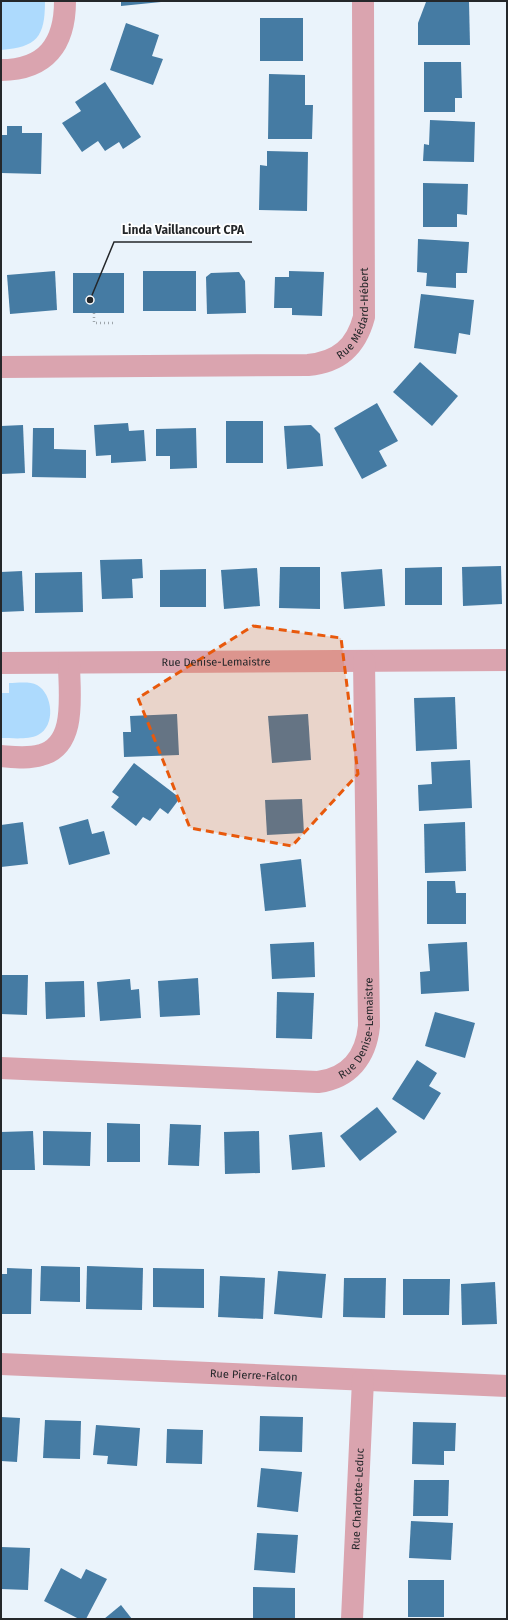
<svg xmlns="http://www.w3.org/2000/svg" width="508" height="1620" font-family="'Fira Sans',sans-serif">
  <style>
    .green { fill: #addafd }
    .building { fill: #457ba3 }
    .lines { fill: none; stroke-linecap: round; stroke-linejoin: round }
    .path { stroke: #9fa6ac; stroke-width: 2.5; stroke-dasharray: 1 3; stroke-linecap: butt }
    .minor { stroke: #daa4af; stroke-width: 22 }
    .marked { fill: #e8590c; fill-opacity: 0.2; stroke: #e8590c; stroke-width: 3; stroke-dasharray: 8 5; stroke-linejoin: round }
    .labels { text-anchor: middle; stroke-width: 3.5; stroke-linejoin: round; paint-order: stroke }
    .street-label { font-size: 11px; fill: #24272a; stroke: #fff }
    .leader { fill: none; stroke: #24272a; stroke-width: 1.5 }
    .callout-dot { fill: #24272a; stroke: #fff; stroke-width: 1.5 }
    .callout-label { font-size: 12px; text-anchor: middle; font-weight: bold; fill: #24272a; stroke: #fff; stroke-width: 3.5; stroke-linejoin: round; paint-order: stroke }
  </style>
  <rect width="100%" height="100%" fill="#eaf3fb"/>
  <g class="green">
    <path d="M1,1H45C45,37 37,47 1,50Z"/>
    <path d="M9,683C17,683 30,681 37,685C53,694 56,726 38,735C28,740 12,738 1,738V693H9Z"/>
  </g>
  <g class="building">
    <path d="M121,1H161V2L121,6Z"/>
    <path d="M426,2H469L470,45H418V23Z"/>
    <rect x="260" y="18" width="43" height="43"/>
    <path d="M126,23L159,35L152,56L163,59L153,85L110,70Z"/>
    <path d="M424,62H461L462,98H455V112H424Z"/>
    <path d="M269,74L305,75V105H313L312,139H268Z"/>
    <path d="M105,82L141,137L123,149L119,142L105,151L98,141L82,152L62,123L81,111L75,102Z"/>
    <path d="M430,120L475,122L474,162L423,161L424,144L429,145Z"/>
    <path d="M7,126H22V133H42L41,174L1,173V135H7Z"/>
    <path d="M267,151L308,152L307,211L259,210L260,165L267,166Z"/>
    <path d="M423,183L468,184L467,215L457,214V227H423Z"/>
    <path d="M418,239L469,242L467,273H456V288L426,286L427,273L417,272Z"/>
    <path d="M55,271L57,310L10,314L7,275Z"/>
    <rect x="143" y="271" width="53" height="40"/>
    <path d="M289,271L324,272L322,316L292,315V308H274L275,277H289Z"/>
    <path d="M239,272L245,281L246,313L207,314L206,277L211,273Z"/>
    <rect x="73" y="273" width="51" height="40"/>
    <path d="M421,294L474,300L470,335L459,333L456,354L414,348Z"/>
    <path d="M420,362L458,396L432,426L393,392Z"/>
    <path d="M377,403L398,441L379,451L387,466L362,479L334,428Z"/>
    <rect x="226" y="421" width="37" height="42"/>
    <path d="M128,423L129,431L144,430L146,461L111,463V455L96,456L94,425Z"/>
    <path d="M23,425L25,473L1,474V426Z"/>
    <path d="M311,425L320,434L323,466L287,469L284,426Z"/>
    <path d="M33,428H54V449L86,450V478L32,477Z"/>
    <path d="M196,428L197,468L170,469V456H156V429Z"/>
    <path d="M142,559L143,578L132,579L133,598L102,599L100,560Z"/>
    <path d="M501,566L502,604L463,606L462,567Z"/>
    <path d="M280,567H320V609L279,608Z"/>
    <path d="M442,567V605H405V568Z"/>
    <path d="M257,568L260,606L224,609L221,570Z"/>
    <path d="M206,569V607H160V570Z"/>
    <path d="M382,569L385,606L344,609L341,572Z"/>
    <path d="M22,571L24,611L1,612V572Z"/>
    <path d="M82,572L83,612L35,613V573Z"/>
    <path d="M455,697L457,749L416,751L414,698Z"/>
    <path d="M177,714L179,755L124,757L123,732H131L130,716Z"/>
    <path d="M308,714L311,760L272,763L268,716Z"/>
    <path d="M470,760L472,808L419,811L418,785L432,784L431,762Z"/>
    <path d="M134,763L180,798L168,814L160,808L150,821L143,817L136,826L111,807L119,797L112,792Z"/>
    <path d="M302,799L304,833L267,835L265,800Z"/>
    <path d="M88,819L92,834L104,831L110,854L69,865L59,827Z"/>
    <path d="M23,822L28,864L1,867V825Z"/>
    <path d="M465,822L466,871L425,873L424,824Z"/>
    <path d="M301,859L306,907L265,911L260,864Z"/>
    <path d="M427,881H455L456,893H466V924H427Z"/>
    <path d="M314,942L315,977L272,979L270,944Z"/>
    <path d="M467,942L469,991L421,994L420,972L430,971L428,944Z"/>
    <path d="M1,975H28L27,1015L1,1014Z"/>
    <path d="M198,978L200,1015L160,1017L158,981Z"/>
    <path d="M130,979L131,990L139,989L141,1018L100,1021L97,982Z"/>
    <path d="M84,981L85,1017L46,1019L45,982Z"/>
    <path d="M277,992L314,993L312,1039L276,1038Z"/>
    <path d="M435,1012L475,1023L465,1058L425,1046Z"/>
    <path d="M417,1060L437,1073L429,1086L441,1093L424,1120L392,1099Z"/>
    <path d="M377,1107L397,1132L360,1161L340,1136Z"/>
    <path d="M107,1123L140,1124V1162H107Z"/>
    <path d="M170,1124L201,1125L199,1166L168,1165Z"/>
    <path d="M33,1131L35,1170H1V1132Z"/>
    <path d="M43,1131L91,1132L90,1166L43,1165Z"/>
    <path d="M259,1131L260,1173L225,1174L224,1132Z"/>
    <path d="M322,1132L325,1167L292,1170L289,1135Z"/>
    <path d="M41,1266L80,1267V1302L40,1301Z"/>
    <path d="M87,1266L143,1268L142,1310L86,1309Z"/>
    <path d="M7,1268L32,1269L31,1314H1V1274H7Z"/>
    <path d="M153,1268L204,1269V1308L153,1307Z"/>
    <path d="M278,1271L326,1274L322,1318L274,1314Z"/>
    <path d="M220,1276L265,1278L263,1319L218,1317Z"/>
    <path d="M344,1278H386L385,1318L343,1317Z"/>
    <path d="M403,1279H450L449,1315H403Z"/>
    <path d="M495,1282L497,1324L462,1325L461,1284Z"/>
    <path d="M260,1416L303,1417L302,1452L259,1451Z"/>
    <path d="M1,1417L20,1418L17,1462L1,1461Z"/>
    <path d="M45,1420L81,1421L80,1459L43,1458Z"/>
    <path d="M413,1422L456,1423L455,1451H444V1465L412,1464Z"/>
    <path d="M96,1425L140,1428L137,1466L107,1464L108,1456L93,1455Z"/>
    <path d="M167,1429L203,1430L202,1464L166,1463Z"/>
    <path d="M261,1468L302,1472L298,1512L257,1507Z"/>
    <path d="M414,1480H449L448,1516H413Z"/>
    <path d="M411,1521L453,1523L451,1560L409,1558Z"/>
    <path d="M257,1533L298,1535L295,1573L254,1570Z"/>
    <path d="M1,1547L30,1548L28,1590L1,1589Z"/>
    <path d="M61,1568L81,1579L86,1569L107,1579L86,1619H79L44,1601Z"/>
    <rect x="408" y="1580" width="36" height="37"/>
    <path d="M253,1587L295,1588V1619H253Z"/>
    <path d="M121,1605L132,1619H104Z"/>
  </g>
  <g class="lines">
    <path class="path" d="M94,313V323H116"/>
    <g class="minor">
      <path d="M1,70C46,70 65,44 65,1"/>
      <path id="s1" d="M1,367L308,365C339,362 356,347 364,317L363,1"/>
      <path id="s2" d="M1,663L507,660"/>
      <path d="M1,756C14,757 28,759 41,755C78,745 69,693 69,663"/>
      <path id="s3" d="M1,1068L318,1082C349,1078 366,1057 369,1026L364,661"/>
      <path id="s4" d="M1,1364L507,1386"/>
      <path id="s5" d="M352,1619L363,1380"/>
    </g>
  </g>
  <path class="marked" d="M253,626L341,638L358,774L292,846L190,828L138,698Z"/>
  <g class="labels">
    <g class="street-label">
      <text dy="4" stroke="none"><textPath href="#s1" startOffset="387">Rue Médard-Hébert</textPath></text>
      <text dy="4" stroke="none"><textPath href="#s2" startOffset="215">Rue Denise-Lemaistre</textPath></text>
      <text dy="4" stroke="none"><textPath href="#s3" startOffset="394">Rue Denise-Lemaistre</textPath></text>
      <text dy="4" stroke="none"><textPath href="#s4" startOffset="253">Rue Pierre-Falcon</textPath></text>
      <text dy="4" stroke="none"><textPath href="#s5" startOffset="120">Rue Charlotte-Leduc</textPath></text>
    </g>
  </g>
  <path class="leader" d="M90 300L114 242H252"/>
  <circle class="callout-dot" cx="90" cy="300" r="4"/>
  <g class="callout-label">
    <text x="183" y="234">Linda Vaillancourt CPA</text>
  </g>
  <rect width="508" height="1620" fill="none" stroke="#24272a" stroke-width="4"/>
</svg>
